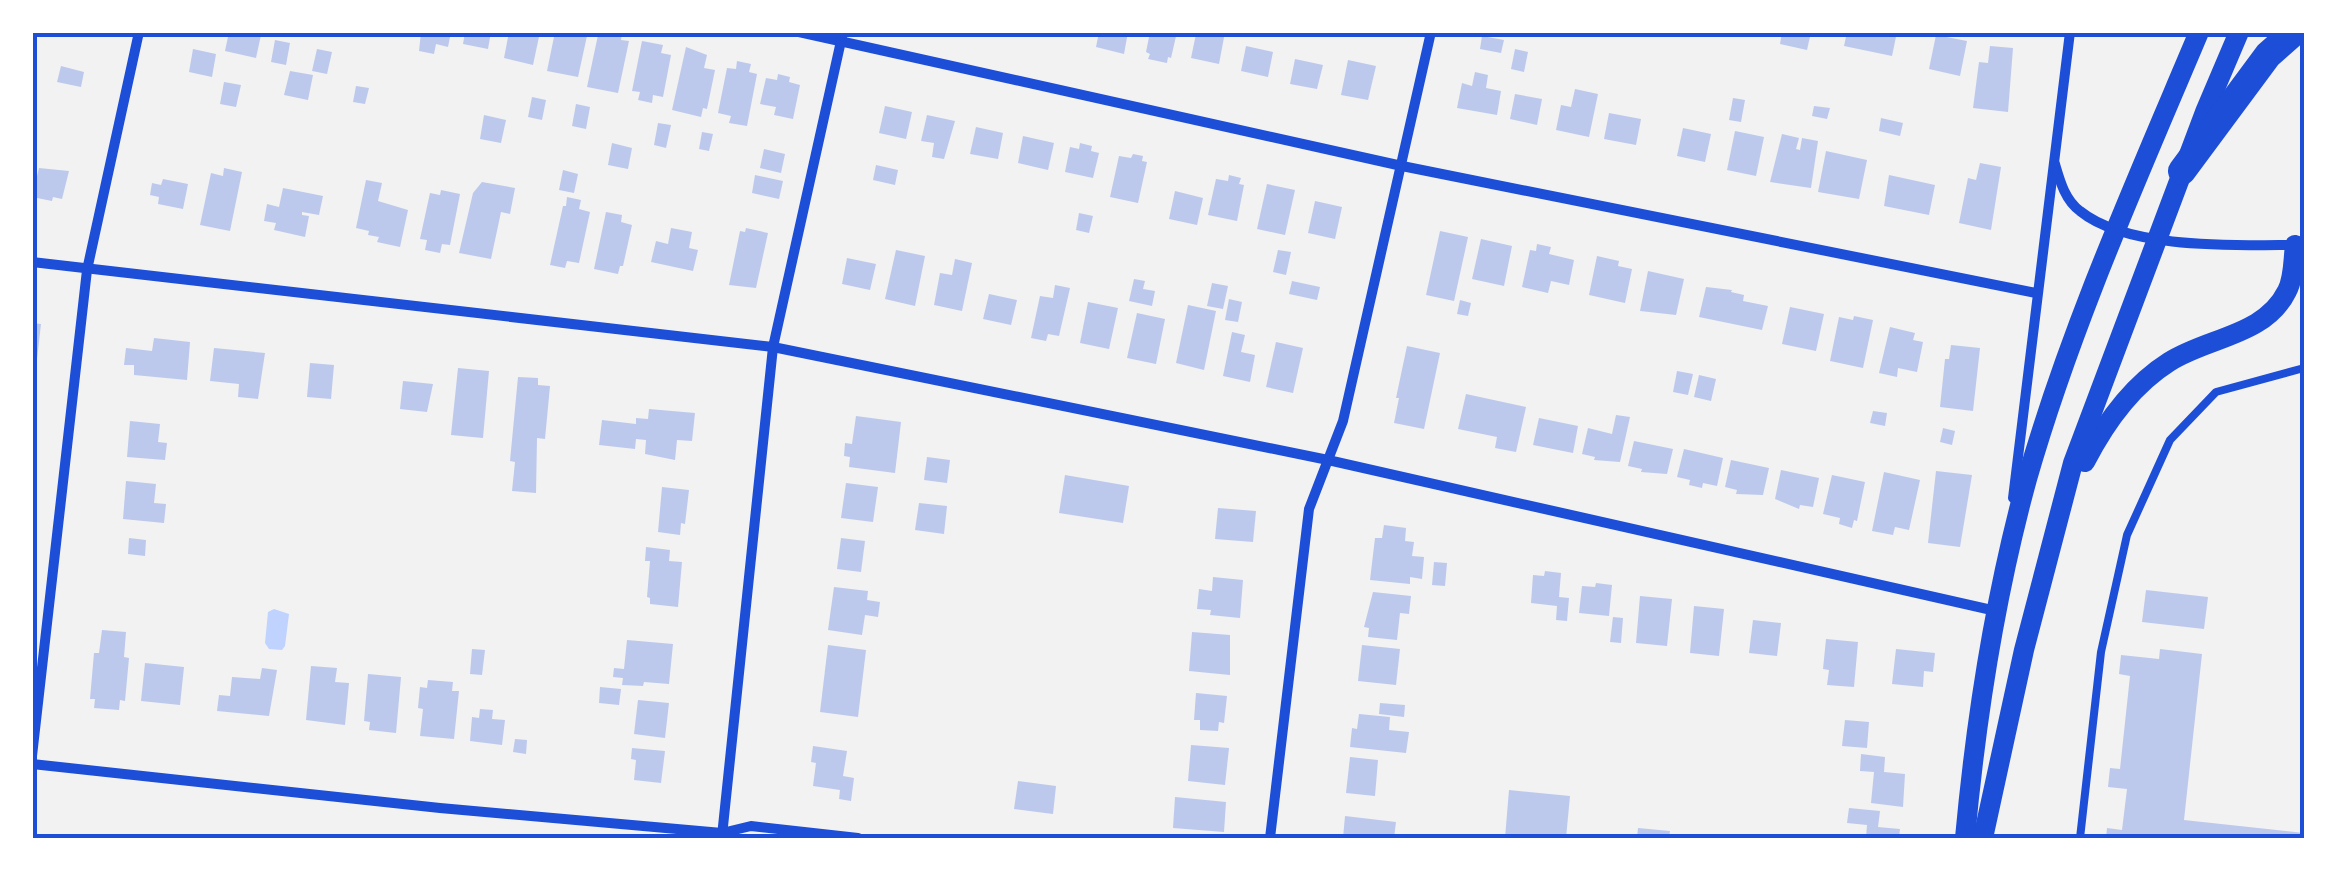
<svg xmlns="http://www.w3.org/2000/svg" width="2337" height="871" font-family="'Open Sans',sans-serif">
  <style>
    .water { fill: #bfd3fe }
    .building { fill: #bdc9ec }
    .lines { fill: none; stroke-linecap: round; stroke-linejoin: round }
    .service { stroke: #1d4ed8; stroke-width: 8 }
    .minor { stroke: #1d4ed8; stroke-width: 10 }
    .secondary { stroke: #1d4ed8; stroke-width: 20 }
    .motorway { stroke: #1d4ed8; stroke-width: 28 }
    .neatline { fill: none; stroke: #1d4ed8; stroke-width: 4 }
  </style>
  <rect width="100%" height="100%" fill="#f2f2f2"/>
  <path class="water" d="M274,609L289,614L285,646L282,650L269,649L265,643L268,612Z"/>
  <g class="building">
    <path d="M229,32L261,35L256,58L225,51Z"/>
    <path d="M421,32H451L448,47L436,44L434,54L419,51Z"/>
    <path d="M465,32H491L488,49L463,44Z"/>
    <path d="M509,32H540L533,65L504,58Z"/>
    <path d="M555,32L587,36L578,77L547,71Z"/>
    <path d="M607,32H622L621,40L629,41L618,93L587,87L598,35L607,37Z"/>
    <path d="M1099,32H1128L1124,54L1096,47Z"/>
    <path d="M1150,32H1177L1171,58L1168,57L1167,63L1148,59L1150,54L1146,52Z"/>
    <path d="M1214,32H1225L1219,64L1191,58L1196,34L1213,37Z"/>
    <path d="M1782,32H1811L1807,50L1780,44Z"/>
    <path d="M1847,32H1897L1892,56L1844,46Z"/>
    <path d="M1936,35L1967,41L1960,76L1929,69Z"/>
    <path d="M1482,36L1504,40L1501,53L1480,49Z"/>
    <path d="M275,40L290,43L286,65L271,62Z"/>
    <path d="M642,41L663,45L661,53L671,55L663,97L653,95L652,103L638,100L640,92L632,91Z"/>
    <path d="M1246,46L1273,52L1268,77L1241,71Z"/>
    <path d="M1990,46L2013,48L2008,112L1973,108L1979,62L1988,63Z"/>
    <path d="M686,47L707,55L704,68L715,70L707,109L703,108L701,117L672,110Z"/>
    <path d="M193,49L216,54L212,77L189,72Z"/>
    <path d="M317,49L332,52L327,74L312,71Z"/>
    <path d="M1515,49L1528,52L1524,72L1511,69Z"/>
    <path d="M1295,59L1323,65L1317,89L1290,84Z"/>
    <path d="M1348,60L1376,66L1368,100L1341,95Z"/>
    <path d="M737,61L751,64L749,72L757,74L747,126L729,123L731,116L718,113L727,68L736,69Z"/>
    <path d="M61,66L84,72L81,87L57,82Z"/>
    <path d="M290,71L313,75L308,100L284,95Z"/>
    <path d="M1475,72L1488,75L1486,88L1501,91L1497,115L1457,108L1462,83L1472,86Z"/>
    <path d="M778,74L790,77L789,82L800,85L793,119L774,115L776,107L760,104L766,78L777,80Z"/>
    <path d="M224,82L241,85L236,107L220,104Z"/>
    <path d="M356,86L369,88L365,104L353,102Z"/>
    <path d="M1575,89L1598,94L1589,137L1556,130L1561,105L1571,107Z"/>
    <path d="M1515,94L1542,99L1537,125L1510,119Z"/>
    <path d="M532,97L546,100L542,120L528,117Z"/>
    <path d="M1733,98L1745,100L1741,122L1729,120Z"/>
    <path d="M576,104L590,107L586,129L572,126Z"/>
    <path d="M885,106L912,112L906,139L879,133Z"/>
    <path d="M1814,106L1830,108L1827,119L1812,116Z"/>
    <path d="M1609,113L1641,119L1636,145L1604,139Z"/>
    <path d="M484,115L506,120L501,143L480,139Z"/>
    <path d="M927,115L955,121L944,159L932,157L934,143L921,141Z"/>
    <path d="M1881,118L1903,123L1900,136L1879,131Z"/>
    <path d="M658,123L671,125L666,148L654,145Z"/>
    <path d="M976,127L1003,133L998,159L970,154Z"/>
    <path d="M1683,128L1711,134L1705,162L1677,156Z"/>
    <path d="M1735,131L1764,137L1756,176L1727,170Z"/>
    <path d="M702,132L713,134L709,151L699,149Z"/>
    <path d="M1782,134L1799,138L1796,149L1800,150L1802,138L1818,141L1811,188L1770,182Z"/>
    <path d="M1023,136L1054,143L1048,170L1018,163Z"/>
    <path d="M612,143L632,148L628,169L608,165Z"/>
    <path d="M1080,143L1092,146L1091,151L1099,153L1093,178L1065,172L1070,147L1079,149Z"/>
    <path d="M764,149L785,154L781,173L760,168Z"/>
    <path d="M1826,151L1867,160L1859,199L1818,192Z"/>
    <path d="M1133,154L1143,156L1142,161L1147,162L1138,203L1110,197L1119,156L1131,158Z"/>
    <path d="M1980,163L2001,167L1991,230L1959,223L1968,178L1976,180Z"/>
    <path d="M876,165L898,170L895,185L873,180Z"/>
    <path d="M39,168L69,171L62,199L53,197L52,201L32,197Z"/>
    <path d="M224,168L242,172L230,231L200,225L211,173L223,176Z"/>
    <path d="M563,170L578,174L574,193L559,190Z"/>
    <path d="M755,175L783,181L779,199L752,193Z"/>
    <path d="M1229,175L1241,178L1239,184L1244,185L1237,221L1208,215L1216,179L1228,181Z"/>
    <path d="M1889,175L1935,185L1929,215L1884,206Z"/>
    <path d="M163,179L188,184L183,209L158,204L159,197L150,195L152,183L161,185Z"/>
    <path d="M366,180L382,183L378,201L408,210L400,247L377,242L379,237L368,235L369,231L356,228Z"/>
    <path d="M482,182L515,188L510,214L501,212L491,259L459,253L473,193Z"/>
    <path d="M1267,184L1295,190L1285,235L1257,229Z"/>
    <path d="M283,188L323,196L319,215L302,212V215L309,216L305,237L274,230L276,223L264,221L267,204L279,207Z"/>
    <path d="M441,190L460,194L450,245L442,244L440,253L425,250L427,240L420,239L430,193L440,195Z"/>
    <path d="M1175,191L1203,198L1197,225L1169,219Z"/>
    <path d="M567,197L581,200L579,209L590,212L579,263L567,261L565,268L550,265L563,206H566Z"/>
    <path d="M1315,201L1342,207L1335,239L1308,233Z"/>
    <path d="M606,212L622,215L621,222L632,225L623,266H620L618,274L594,269Z"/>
    <path d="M1079,213L1093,216L1089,233L1076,230Z"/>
    <path d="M671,228L692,232L689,248L698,250L693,271L651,262L656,241L668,244Z"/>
    <path d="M746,228L768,233L756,288L729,285L740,231L745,232Z"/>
    <path d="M1440,231L1468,237L1454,301L1426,295Z"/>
    <path d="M1481,239L1512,246L1504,286L1472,279Z"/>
    <path d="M1537,244L1551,247L1549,254L1574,260L1569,285L1551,281L1548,293L1522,287L1530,250L1536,251Z"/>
    <path d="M896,250L925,256L915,306L885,299Z"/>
    <path d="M1278,250L1291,252L1286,275L1273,272Z"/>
    <path d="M1597,256L1619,261L1618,266L1632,269L1625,303L1589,295Z"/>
    <path d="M847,258L876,264L870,290L842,284Z"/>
    <path d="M955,259L972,263L962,311L934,305L940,273L952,275Z"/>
    <path d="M1648,271L1684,279L1676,315L1640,311Z"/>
    <path d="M1134,279L1145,281L1143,289L1155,291L1152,306L1129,301Z"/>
    <path d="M1292,281L1320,287L1317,300L1289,294Z"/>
    <path d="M1212,283L1228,286L1223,309L1207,306Z"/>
    <path d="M1055,285L1070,288L1059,336L1048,334L1046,341L1031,338L1040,296L1053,298Z"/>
    <path d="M1706,287L1732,290L1731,292L1744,295L1743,301L1768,306L1762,330L1699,317Z"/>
    <path d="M989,294L1017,300L1011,325L983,319Z"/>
    <path d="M1229,299L1242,302L1238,322L1225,320Z"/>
    <path d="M1460,300L1471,303L1468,316L1457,314Z"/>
    <path d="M1088,302L1118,308L1109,349L1080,343Z"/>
    <path d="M1188,305L1216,311L1204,370L1176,363Z"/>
    <path d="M1790,307L1824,314L1816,351L1782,344Z"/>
    <path d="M1137,313L1165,319L1156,364L1127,358Z"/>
    <path d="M1854,316L1873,320L1863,368L1830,361L1839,317L1853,320Z"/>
    <path d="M32,323L41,324L35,377H32Z"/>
    <path d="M1890,327L1915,333L1913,340L1923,342L1917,372L1898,368L1897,377L1879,373Z"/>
    <path d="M1232,332L1245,335L1241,352L1255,355L1250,382L1223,376Z"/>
    <path d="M154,338L190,342L187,380L134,375V365H124L126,348L152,351Z"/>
    <path d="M1276,342L1303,348L1293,393L1266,387Z"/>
    <path d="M1951,345L1980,348L1973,411L1940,407L1945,359H1949Z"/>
    <path d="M1407,346L1440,353L1424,429L1394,423L1399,398H1396Z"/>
    <path d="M214,348L265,353L258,399L238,397L239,384L210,381Z"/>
    <path d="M310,363L334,365L331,399L307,397Z"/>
    <path d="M458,368L489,371L483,438L451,435Z"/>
    <path d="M1677,371L1693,374L1688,395L1673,392Z"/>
    <path d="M1699,375L1716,379L1711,401L1694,397Z"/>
    <path d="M518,377L538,378V385L550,386L545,439L537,438L536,493L512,491L515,462L510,461Z"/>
    <path d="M403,381L433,384L427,412L400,409Z"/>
    <path d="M1466,394L1526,407L1516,452L1495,448L1497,437L1458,429Z"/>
    <path d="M649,409L695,413L692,441L677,440L675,460L645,454L646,440L636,439L635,449L599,445L602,420L636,424V418L648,419Z"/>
    <path d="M1873,411L1887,413L1885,426L1870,423Z"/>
    <path d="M1616,415L1630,417L1620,462L1594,460L1595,457L1582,454L1588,428L1612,434Z"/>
    <path d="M856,416L901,422L895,473L849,467L850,457L844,456L845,443L852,444Z"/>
    <path d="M1539,418L1578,426L1573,453L1533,445Z"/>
    <path d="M130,421L160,424L158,442L167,443L165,460L127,457Z"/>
    <path d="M1943,428L1955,431L1952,445L1940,442Z"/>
    <path d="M1634,441L1673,449L1667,474L1641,472L1642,469L1628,466Z"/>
    <path d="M1684,449L1723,458L1717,486L1703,483L1702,488L1689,485L1690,480L1677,477Z"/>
    <path d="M927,457L950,460L947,483L924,480Z"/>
    <path d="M1731,460L1769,468L1763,495L1736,494L1737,490L1725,487Z"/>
    <path d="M1781,470L1819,478L1813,507L1800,505L1799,509L1775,499Z"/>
    <path d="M1936,471L1972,475L1960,547L1928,543Z"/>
    <path d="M1884,472L1920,480L1909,530L1895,527L1893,535L1872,531Z"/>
    <path d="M1065,475L1129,486L1123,523L1059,513Z"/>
    <path d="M1832,475L1865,482L1857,521L1854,520L1852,528L1839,524L1840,518L1823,514Z"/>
    <path d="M126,481L156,484L154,503L166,504L164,523L123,519Z"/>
    <path d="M846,483L878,487L873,522L841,518Z"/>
    <path d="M662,487L689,490L685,524L681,523L680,535L658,532Z"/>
    <path d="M919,503L947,506L944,534L915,530Z"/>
    <path d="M1218,508L1256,511L1253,542L1215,539Z"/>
    <path d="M1384,525L1406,528L1405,541L1414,542L1412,556L1424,557L1422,579L1410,577V584L1370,580L1375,538H1382Z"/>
    <path d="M129,538L146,540L145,556L128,554Z"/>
    <path d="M841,538L865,541L861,572L837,569Z"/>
    <path d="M646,547L670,550L669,561L682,562L678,607L650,604V598L647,597L650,561H645Z"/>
    <path d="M1434,562L1447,563L1445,586L1432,585Z"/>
    <path d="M1545,571L1561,573L1559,597L1569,598L1567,621L1556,620L1557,606L1531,603L1533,575L1544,576Z"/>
    <path d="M1213,577L1243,580L1240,618L1210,615L1211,610L1197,609L1199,589L1212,591Z"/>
    <path d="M1596,583L1612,585L1609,616L1579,613L1582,586L1595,587Z"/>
    <path d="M834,587L868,591L867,600L880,602L878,617L865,615L862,635L828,630Z"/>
    <path d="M2146,590L2208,597L2204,629L2142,622Z"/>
    <path d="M1373,592L1411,596L1409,614L1400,613L1397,640L1368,637L1369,628L1364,627Z"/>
    <path d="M1640,596L1672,599L1667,646L1636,643Z"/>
    <path d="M1694,606L1724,609L1719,656L1690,653Z"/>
    <path d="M1613,617L1623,618L1621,643L1610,642Z"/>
    <path d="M1753,620L1781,623L1777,656L1749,653Z"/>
    <path d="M102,630L126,632L124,657L129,658L125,701L120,700L119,710L94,708L95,699H90L94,653H99Z"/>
    <path d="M1192,632L1230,635V675L1189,671Z"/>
    <path d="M1826,639L1858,642L1854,687L1827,685L1829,670L1823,669Z"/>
    <path d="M627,640L673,644L669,684L644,682L643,686L622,685L623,678L613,677L614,668L624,669Z"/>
    <path d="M828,645L866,650L858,717L820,712Z"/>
    <path d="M1362,645L1400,649L1396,685L1358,681Z"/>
    <path d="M472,649L485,650L482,675L470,674Z"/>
    <path d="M1896,649L1935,653L1933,672L1924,671L1923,687L1892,684Z"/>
    <path d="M2160,649L2202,654L2184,820L2304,833V838H2106L2107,828L2122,830L2127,789L2108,787L2110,768L2120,769L2130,676L2119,674L2121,655L2159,659Z"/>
    <path d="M145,663L184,667L180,705L141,701Z"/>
    <path d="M311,666L337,668L335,682L349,683L345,725L306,720Z"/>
    <path d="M262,668L277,670L269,716L217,711L219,695L230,696L232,677L260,679Z"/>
    <path d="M368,674L401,677L396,733L369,730L370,722L364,721Z"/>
    <path d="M428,680L453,682L452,691H459L454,739L420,736L423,709L418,708L420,687L427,688Z"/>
    <path d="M600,687L621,689L619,705L599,703Z"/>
    <path d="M1196,693L1227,696L1224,723L1219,722L1218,731L1200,730V720H1194Z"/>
    <path d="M638,700L669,703L665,738L634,734Z"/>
    <path d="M1380,703L1405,705L1404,717L1379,714Z"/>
    <path d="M480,709L493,710L492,719L505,720L502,745L470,741L472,717L479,718Z"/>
    <path d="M1359,714L1390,717L1389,730L1409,732L1406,753L1350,747L1352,728L1357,729Z"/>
    <path d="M1845,720L1869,722L1867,748L1842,746Z"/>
    <path d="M515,739L527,740L526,754L513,752Z"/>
    <path d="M1191,745L1229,748L1225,785L1188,781Z"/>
    <path d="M813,746L847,751L843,776L854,778L851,801L839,799L840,790L813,786L816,763L811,762Z"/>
    <path d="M632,748L665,751L661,783L634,780L636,760L631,759Z"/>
    <path d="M1861,754L1885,757L1884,772L1905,774L1903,807L1871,803L1874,772L1860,771Z"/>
    <path d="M1350,757L1378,760L1375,796L1346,793Z"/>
    <path d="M1018,781L1056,786L1053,814L1014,809Z"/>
    <path d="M1509,790L1570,796L1566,838H1505Z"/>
    <path d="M1175,797L1226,802L1224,832L1173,828Z"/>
    <path d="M1849,808L1880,811L1878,827L1900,829L1899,838H1866L1867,825L1847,823Z"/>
    <path d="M1345,816L1396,822L1394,838H1343Z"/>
    <path d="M1638,828L1670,831L1669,838H1637Z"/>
  </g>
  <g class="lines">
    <path class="service" d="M2080,838L2101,652L2127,535L2170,440L2216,392L2304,368"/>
    <g class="minor">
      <path d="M799,32L1402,166L2036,293"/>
      <path d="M2055,164C2060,181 2065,200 2080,211C2128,250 2237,245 2298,245"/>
      <path d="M32,262L773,347L1328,460L1996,611"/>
      <path d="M2013,498L2070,32"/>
      <path d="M32,756L87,270L139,32"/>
      <path d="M32,764L440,808L722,833L751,826L858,838"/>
      <path d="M722,836L773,347L843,32"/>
      <path d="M1270,838L1309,509L1343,421L1431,32"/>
    </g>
    <g class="secondary">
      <path d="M2085,462C2105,423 2131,386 2169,362C2208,337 2265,336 2287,291C2294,278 2293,260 2295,245"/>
      <path d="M1965,838C1976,718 1995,596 2027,479C2071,326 2137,179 2199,32"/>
      <path d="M1983,838L2024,650L2073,463L2205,112L2239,32"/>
    </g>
    <path class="motorway" d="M2182,171L2268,55L2294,32"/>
  </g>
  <rect width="2337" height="871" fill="none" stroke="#ffffff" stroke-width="70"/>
  <rect x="35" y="35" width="2267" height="801" class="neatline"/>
</svg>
